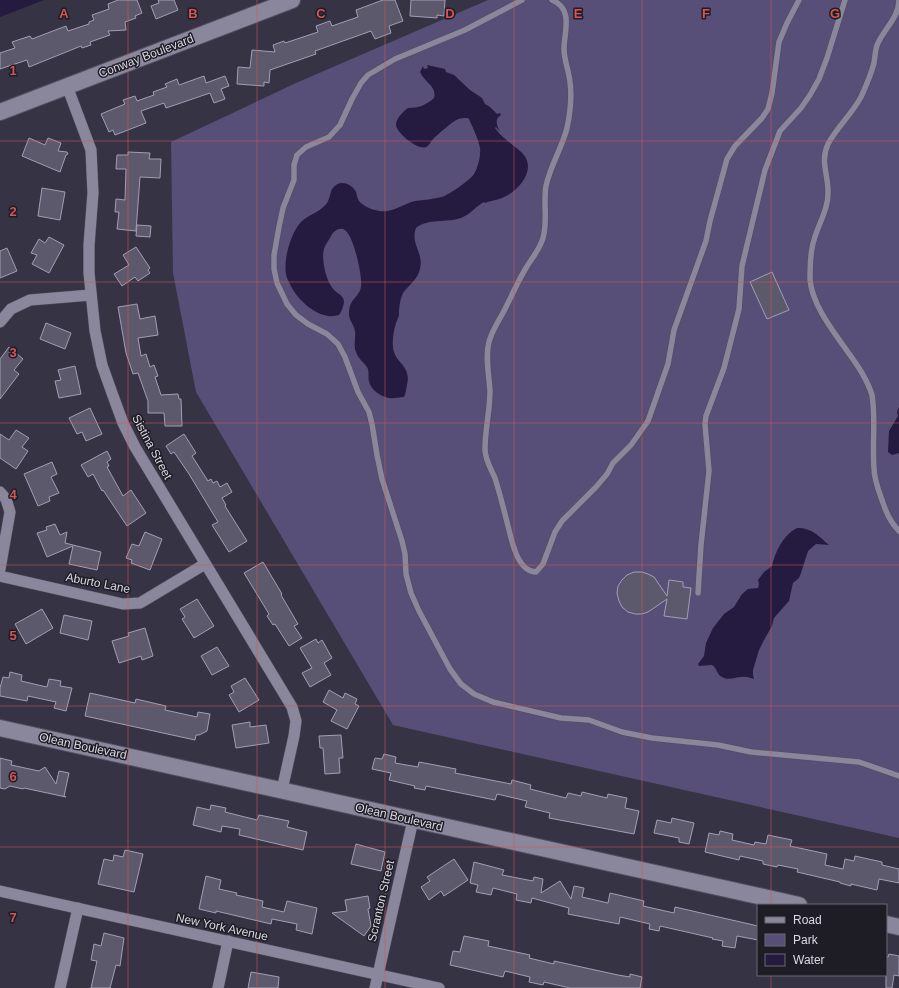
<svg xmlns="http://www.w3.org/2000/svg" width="899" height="988" font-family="Helvetica,sans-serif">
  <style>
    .green { fill: #584f78 }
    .water { fill: #251a3f }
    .building { fill: #5d596d; stroke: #a29eb5 }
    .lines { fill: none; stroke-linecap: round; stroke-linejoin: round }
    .lane-casing { stroke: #534f5f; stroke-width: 7 }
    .street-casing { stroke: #534f5f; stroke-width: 12 }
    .secondary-casing { stroke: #534f5f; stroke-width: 18 }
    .lane { stroke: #8a869c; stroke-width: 5.5 }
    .street { stroke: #8a869c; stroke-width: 11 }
    .secondary { stroke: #8a869c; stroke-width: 16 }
    .grid { fill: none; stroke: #d75457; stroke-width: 1; stroke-opacity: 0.55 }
    .labels { text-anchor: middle; stroke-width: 3; stroke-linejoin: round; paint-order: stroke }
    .street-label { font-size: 12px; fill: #dbd9e5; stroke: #1e1c24 }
    .grid-label { font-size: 13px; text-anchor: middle; font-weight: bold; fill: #d75457; stroke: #1e1c24; stroke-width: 3; stroke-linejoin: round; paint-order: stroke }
  </style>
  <rect width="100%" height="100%" fill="#363345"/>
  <path class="green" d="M488,0H899V838L393,725L196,392L173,273L171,142L296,83Z"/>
  <g class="water">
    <path d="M0,0H44L0,17Z"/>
    <path d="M427,65L445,69L446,72L454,75L470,90L482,98L485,104L490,107L497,114L500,113L501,115C494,119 497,126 500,132L496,127L495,128C500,136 513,145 520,151C538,166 522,188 506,196C500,200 492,200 485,203L484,202C476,206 471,214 461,218C446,223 428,218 416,228C410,244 424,252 420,269C418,279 409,285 403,293C400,299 399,308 399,314C399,317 397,320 396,323C394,330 392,339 393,347C394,363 412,365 407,385C406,389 406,393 404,397C399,397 393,399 389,398C381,397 370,389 369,381C368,378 369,373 368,369C365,363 358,359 356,352C353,345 356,338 355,331C354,325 349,320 349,314C349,298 359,298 361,287C363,278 353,231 343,229C338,228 333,232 331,236C329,240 325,245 324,249C321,259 326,282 334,290C337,293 343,295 344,301C344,305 342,311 339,315C327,319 313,312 304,303C296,296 291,287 287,278C282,263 290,235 300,223C307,215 321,212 327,203C331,197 329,190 336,185C343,180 353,185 356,192C357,195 357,198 359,201C362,205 370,209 375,210C390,215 400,205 415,201C424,200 433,199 442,197C450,194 469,181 474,174C478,168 481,155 480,148C478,138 473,128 469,119L467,118C456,117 451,124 443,130C440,133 437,135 434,138C431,141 429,146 426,147C418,151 396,132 396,125C396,118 403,112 408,108C419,108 426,105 434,98C437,86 425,83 420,72L423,66L424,69L428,68Z"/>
    <path d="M899,407V453L892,455L888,452L889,431L898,416L897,412Z"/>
    <path d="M797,528C813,528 818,536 829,545L816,544L808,551L801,573L799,578L793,583L789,601L774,618L772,626L764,640L759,650L753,670V675L754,679C750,678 746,676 741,677C735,677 729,681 722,677C717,675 717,668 712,665L699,666L698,664L704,656L706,643L713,628L724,614L734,607L742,594L748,589L758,588L759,584L758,580L764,572L772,566C775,552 783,535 797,528Z"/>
  </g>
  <g class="building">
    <path d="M118,0H137L142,13L135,16L136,18L125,22L126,30L108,31L110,35L90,42L91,45L82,48L81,46L29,67L27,60L0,69V53L15,48L12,42L30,36L32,39L66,26L68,31L89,24V22L94,20L92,15L109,9L108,4Z"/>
    <path d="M158,0H174L178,10L156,19L151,6L159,3Z"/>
    <path d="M383,0H395L403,21L389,26L391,33L375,39L371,31L315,51L316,54L270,70L269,83L264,82V86L237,84L238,67L250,68L252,50L275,52L273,45L284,41L285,43L318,32L316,26L330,21L332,26L358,17L356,10Z"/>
    <path d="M411,0H445L444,16L437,15V18L410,16Z"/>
    <path d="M204,76L206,83L225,76L229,86L221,89L225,99L214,103L210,93L166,108L164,103L141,111L146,123L115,135L113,130L109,132L101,114L125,104L123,100L135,96L137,101L154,95L153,92L167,87L165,84L177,79L179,85Z"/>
    <path d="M29,138L45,145L48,138L61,143L58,151L67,152L68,154L66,155L60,172L22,156Z"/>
    <path d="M128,152L150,153L149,159H161L160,178L140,177L136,231L117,229L119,212H115L116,199L125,200L126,169H116L117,155H128Z"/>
    <path d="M42,188L65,192L60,220L38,216Z"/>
    <path d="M137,225L151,226L150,237L136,236Z"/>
    <path d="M49,237L64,245L49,273L32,264L37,255L31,253L39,239L45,243Z"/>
    <path d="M136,247L150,268L148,270L150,273L138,281L135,277L122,286L114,274L129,265L123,255Z"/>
    <path d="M7,248L17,271L0,278V251Z"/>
    <path d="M772,272L789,310L767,319L750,282Z"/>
    <path d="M137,304L140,319L155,316L158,335L138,338L141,356L146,354L150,367L154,365L158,376L155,377L161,395L178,394L179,399H181L182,426H165L164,413H148V401L138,373L133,374L126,353L118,307Z"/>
    <path d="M46,323L71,333L65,349L40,339Z"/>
    <path d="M9,347L23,359L14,370L19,374L0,399V359Z"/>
    <path d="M75,366L81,394L59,398L55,381L61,380L58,370Z"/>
    <path d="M90,408L102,434L86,441L82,432L77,434L69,418Z"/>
    <path d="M16,430L29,438L22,447L28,451L16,469L0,458V434L9,440Z"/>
    <path d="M184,434L196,453L192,456L208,481L211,479L213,483L217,481L220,487L227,483L232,492L222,498L226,505L225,506L247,541L229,552L212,525L218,522L189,474L174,452L171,454L166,446Z"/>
    <path d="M107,451L111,459L107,462L109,466L107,467L123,496L131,490L146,513L127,526L103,490L102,491L93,474L88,477L81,465Z"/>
    <path d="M52,462L57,474L51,477L59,493L49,497L50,501L38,506L24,474Z"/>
    <path d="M55,524L60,535L67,532L65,543L101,552L97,570L69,564L73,546L47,557L37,533L47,530L46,527Z"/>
    <path d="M145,532L162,539L150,570L131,563L132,560L126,558L132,544L139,546Z"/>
    <path d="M263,562L282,594L281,595L298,624L294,626L302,638L289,646L275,624L273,625L267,616L269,614L244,573Z"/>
    <path d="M634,572H642L648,574L654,577L667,596L669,580L683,582V587L691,588L687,619L664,616L667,599L648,612L642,614H635L628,612L622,607L619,601L617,593L618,586L622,580L627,575Z"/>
    <path d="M197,599L214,626L194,638L182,619L185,617L180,609Z"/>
    <path d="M42,609L53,628L26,644L15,624Z"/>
    <path d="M64,615L92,621L88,640L60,633Z"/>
    <path d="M145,628L153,656L142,660L141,656L119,663L112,641L129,636L128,633Z"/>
    <path d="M316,639L318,643L322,640L332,658L324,663L331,675L310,687L302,673L312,668L300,648Z"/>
    <path d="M217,647L229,666L212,675L201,656Z"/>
    <path d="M10,672L22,675L21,681L47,687L49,679L61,681L60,686L72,688L66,711L54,708L56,702L28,696L27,701L0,696V688L3,677L9,678Z"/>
    <path d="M245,678L259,700L239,712L229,695L234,692L231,686Z"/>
    <path d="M329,690L343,698L345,693L357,699L355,704L359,706L347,729L331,721L337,710L323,702Z"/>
    <path d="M90,693L135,703L136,699L166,706L165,710L197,717L198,712L210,714L207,731L199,735H196L195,740L85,716Z"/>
    <path d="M250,722V727L266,725L269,743L236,748L232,725Z"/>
    <path d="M341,735L343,758H339L340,773L325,774L323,748H320L319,736Z"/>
    <path d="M384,754L396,757L395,763L418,767L419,762L456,769L455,773L511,784L512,780L531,785L530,789L566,798L568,793L581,796L582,792L607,798L608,794L627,798L625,808L639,811L634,834L549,818L550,813L525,807L527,801L497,794L495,800L426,786L425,790L414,788L415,786L389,780L391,773L372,769L375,758L382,759Z"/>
    <path d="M0,758L12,761L11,765L39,771L45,767L56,784L59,771L69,773L64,796L66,797L24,788L23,789L10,786L5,789L0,788Z"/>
    <path d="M211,805L226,808L225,812L257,820L259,815L289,821L287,827L307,832L303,850L239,835L240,829L222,826L221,832L193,825L197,807L210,810Z"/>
    <path d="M672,818L694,823L689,844L679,842V838L654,833L657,820L671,823Z"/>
    <path d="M720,831L733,834L732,840L754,845L755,842L766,844L768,835L792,840L790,846L827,854L825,865L843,869L845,859L854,861L855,856L882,862V865L899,869V883L879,879L877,890L851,884V886L840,883V882L797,872L798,869L778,865L777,867L763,864V861L740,856L739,860L705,852L709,833L719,835Z"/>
    <path d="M356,844L385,852L381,871L351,864Z"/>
    <path d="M125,850L143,854L134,892L98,884L104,859L113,861L114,855L123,857Z"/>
    <path d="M454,859L468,880L444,896L441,891L429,900L421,887L430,881L427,877Z"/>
    <path d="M474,862L504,870L502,875L533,881L534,877L543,879L541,893L560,881L571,899L574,886L584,888L582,897L608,903L610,893L644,901L643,906L674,913L675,907L758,926V940L737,936L735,948L722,946L723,941L712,939L713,938L660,926L659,931L649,929L650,924L620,917L619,924L568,914L569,908L532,898L531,903L516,900L517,894L493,888L491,895L476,892L478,885L470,883Z"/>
    <path d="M206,876L221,880L219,889L237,893L236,895L263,901L262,907L284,912L287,901L317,908L312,934L296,930L297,924L272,919L271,924L216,911V913L199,909Z"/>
    <path d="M368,896L370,908L368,909L371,926L364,936L332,913L347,911L345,900Z"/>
    <path d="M104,933L124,938L120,966L116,965L110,988H91L97,961L91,960L94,944L101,946Z"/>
    <path d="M464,936L489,941L488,946L530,955L529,958L554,964V961L618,975L630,977V974L642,977L640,988H570L544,982L543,985L529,982L530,977L505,971L503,977L450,965L453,951L460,952Z"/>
    <path d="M889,954L899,956V976L894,975L892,988H886V957H888Z"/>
    <path d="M251,972L279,977L278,988H248Z"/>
  </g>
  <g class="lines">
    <defs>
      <g id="lane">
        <path d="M522,0L465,30L395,59L368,75L361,83L352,99L340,125L329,137L306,147L297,155L294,165V180L283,208L279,227L274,255V269L277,283L287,304L296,315L308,324L327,334L338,344L345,357L358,392L369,412L372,424L377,455L382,479L402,541L405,554L406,574L411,593L419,611L450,669L461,684L474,694L493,702L561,718L589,720L622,732L652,738L718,745L751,752L859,762L899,776"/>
        <path d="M552,0C574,9 564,32 564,49C564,60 569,71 570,82C572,97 570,114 567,128C562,148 550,166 546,186C543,203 548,221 543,238C540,249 532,258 526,268C518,281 512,295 505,309C500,319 492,330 489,342C485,357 489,375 490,391C490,410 485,430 485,449C485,460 491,469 495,478C500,494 504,510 508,526C512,541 517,571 536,572L543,564L555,532L562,521L596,487L607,474L613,463L631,445L648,421L668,364L674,330L706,241L710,221L727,159L735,146L762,118L768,109L772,93L779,42L787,23L799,0"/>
        <path d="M899,0C899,17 885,28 878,43C875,49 875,57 874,63C871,75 866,86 861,97C852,114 837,127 828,144C820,161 828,174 828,191C829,208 818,225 814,240C810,252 810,266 810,279C812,311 846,346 862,373C866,380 870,388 872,395C876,419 872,444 874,468C874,479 878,489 882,500C886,512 890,522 899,531"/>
        <path d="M698,593L701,545L709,471L705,424L706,416L724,368L739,309L742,266L765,170L780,131L801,108L810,95L819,79L827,58L845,0"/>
      </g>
      <g id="street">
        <path d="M67,86L91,150L93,193L89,245V273L95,331L102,365L112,393L123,423L135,447L292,707L296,721L294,736L282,790"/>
        <path d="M0,322L11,309L30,300L91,295"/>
        <path d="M0,492L6,499L10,512L0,569"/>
        <path d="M0,576L123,604L140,603L205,564"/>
        <path d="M0,891L439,988"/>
        <path d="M60,988L78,908"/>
        <path d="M218,988L228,941"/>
        <path d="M375,988L413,820"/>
      </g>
      <g id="secondary">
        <path d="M0,112L292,0"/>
        <path d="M0,728L799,905"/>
        <path d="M886,924L899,927"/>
      </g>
    </defs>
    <use href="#lane" class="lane-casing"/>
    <use href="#street" class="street-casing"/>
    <use href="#secondary" class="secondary-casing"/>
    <use href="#lane" class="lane"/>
    <use href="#street" class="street"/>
    <use href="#secondary" class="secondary"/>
  </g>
  <path class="grid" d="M128,0V988M257,0V988M385,0V988M514,0V988M642,0V988M771,0V905M0,141H899M0,282H899M0,423H899M0,565H899M0,706H899M0,847H899M771,975V988"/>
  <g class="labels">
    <g class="street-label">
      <text transform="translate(146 56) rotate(-21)" y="4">Conway Boulevard</text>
      <text transform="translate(152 447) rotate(62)" y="4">Sistina Street</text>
      <text transform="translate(98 583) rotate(11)" y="4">Aburto Lane</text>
      <text transform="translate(83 746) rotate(12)" y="4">Olean Boulevard</text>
      <text transform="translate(399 817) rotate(13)" y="4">Olean Boulevard</text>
      <text transform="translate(381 901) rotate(-77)" y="4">Scranton Street</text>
      <text transform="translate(222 927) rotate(12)" y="4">New York Avenue</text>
    </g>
  </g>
  <g class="grid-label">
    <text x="64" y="18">A</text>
    <text x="193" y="18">B</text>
    <text x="321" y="18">C</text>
    <text x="450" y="18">D</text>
    <text x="578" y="18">E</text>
    <text x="706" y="18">F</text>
    <text x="835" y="18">G</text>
    <text x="13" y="75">1</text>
    <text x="13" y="216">2</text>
    <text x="13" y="357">3</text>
    <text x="13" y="499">4</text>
    <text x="13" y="640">5</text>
    <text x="13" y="781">6</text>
    <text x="13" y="922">7</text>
  </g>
  <rect x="757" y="904" width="130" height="72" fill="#1e1c24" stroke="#6a6871"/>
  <rect x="765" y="917" width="20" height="6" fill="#8a869c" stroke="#6a6871"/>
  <text x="793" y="924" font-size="12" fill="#dbd9e5">Road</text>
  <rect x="765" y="934" width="20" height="12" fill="#584f78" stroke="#6a6871"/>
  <text x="793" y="944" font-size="12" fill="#dbd9e5">Park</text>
  <rect x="765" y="954" width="20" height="12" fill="#251a3f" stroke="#6a6871"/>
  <text x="793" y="964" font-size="12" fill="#dbd9e5">Water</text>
</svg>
